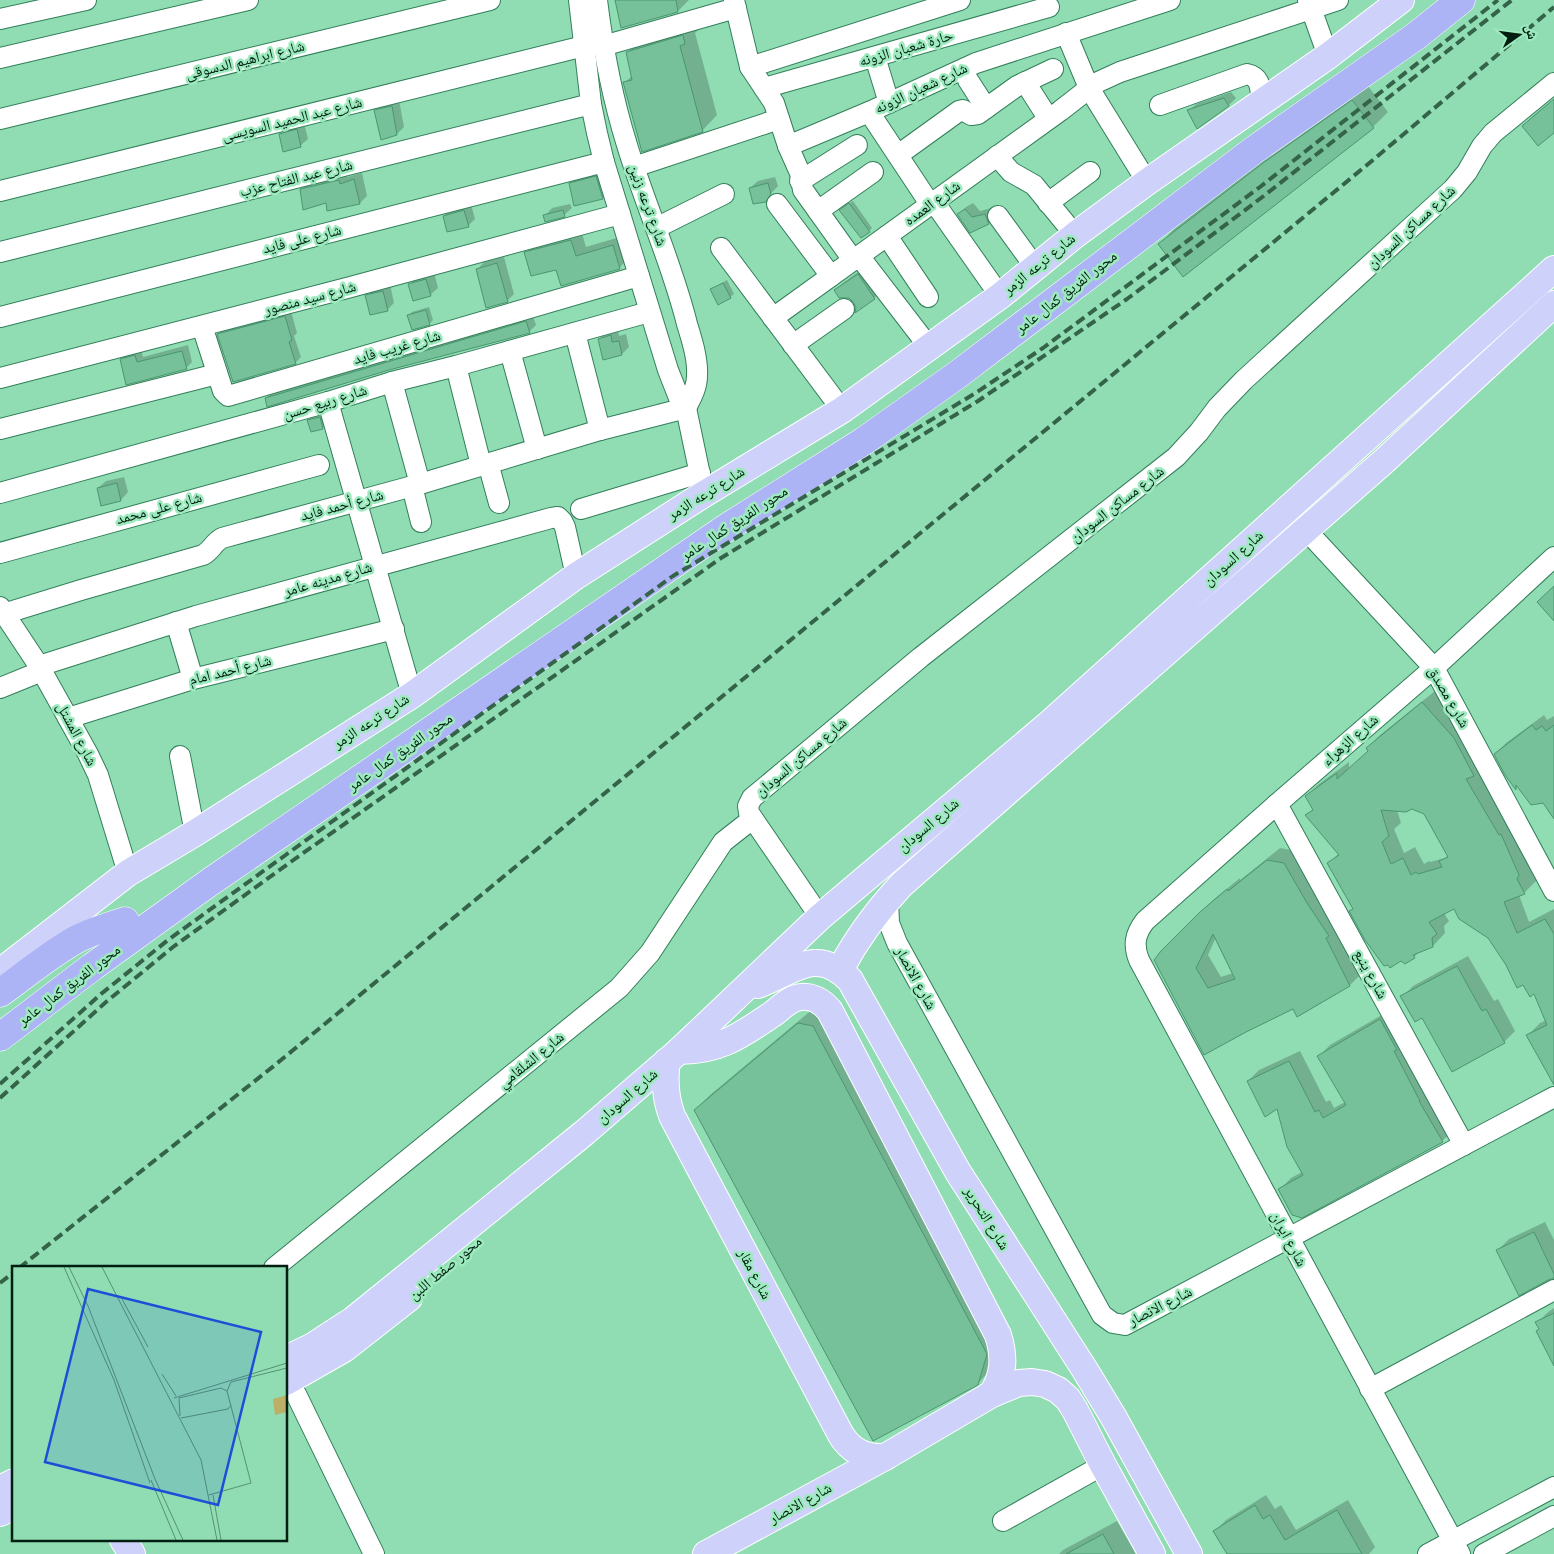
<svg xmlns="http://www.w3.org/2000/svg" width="1554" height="1554" font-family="Lato,'Noto Naskh Arabic',sans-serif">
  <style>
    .shadow { fill: #0003; fill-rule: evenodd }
    .building { fill: #76c199; stroke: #4a966f; fill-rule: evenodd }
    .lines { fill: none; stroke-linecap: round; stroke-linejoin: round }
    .minor-casing { stroke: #327f5a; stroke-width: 22 }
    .major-casing { stroke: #fff; stroke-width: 28 }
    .highway-casing { stroke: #fff; stroke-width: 29 }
    .minor { stroke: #fff; stroke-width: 20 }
    .major { stroke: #ced2fa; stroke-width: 26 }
    .highway { stroke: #adb4f6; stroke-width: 28 }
    .rail { stroke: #34634a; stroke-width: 4; stroke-dasharray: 10 5; stroke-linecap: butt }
    .labels { text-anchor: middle; stroke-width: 5; stroke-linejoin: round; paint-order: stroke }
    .street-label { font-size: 15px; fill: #001f10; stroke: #9deabf }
    .inset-road { fill: none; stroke: #569172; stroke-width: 1 }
    .view { fill: #1d4ed8; fill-opacity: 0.15; stroke: #1d4ed8; stroke-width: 2.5 }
    .inset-edge { fill: none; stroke: #001f10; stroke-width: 2.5 }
  </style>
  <rect width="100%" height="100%" fill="#90ddb3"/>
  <g class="shadow">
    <path d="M616,0H689L678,11Z"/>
    <path d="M700,28L695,33L717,115L702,131L624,83L633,75L628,52L643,37Z"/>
    <path d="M1368,86L1388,112L1373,127L1160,244L1174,229L1280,148Z"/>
    <path d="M1231,92L1236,98L1229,105L1189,111L1196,104Z"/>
    <path d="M1554,99V131L1523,126L1534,115Z"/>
    <path d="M399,100L404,127L397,134L375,111L382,104Z"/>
    <path d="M304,123L308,139L300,146L281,134L288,127Z"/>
    <path d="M603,170L610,191L602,198L570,184L578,176Z"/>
    <path d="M362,173L367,196L360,203L328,210L327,201L301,190L308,182L346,174L347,177Z"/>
    <path d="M775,177L778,186L765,200L750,188L758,181Z"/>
    <path d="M853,201L872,228L869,231L844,207Z"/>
    <path d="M973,203L980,211L992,208L996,216L989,223L959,214L966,207Z"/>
    <path d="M471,204L475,219L468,226L444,216L451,209Z"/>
    <path d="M570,204L572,208L564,215L545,216L552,208Z"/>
    <path d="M581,230L586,247L623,236L629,258L619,268L526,253L536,243Z"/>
    <path d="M504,257L514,294L507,301L477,270L484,262Z"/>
    <path d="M865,267L881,291L874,298L857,307L854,301L836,290L843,283Z"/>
    <path d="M434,272L438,288L430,295L410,284L417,277Z"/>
    <path d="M727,280L734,294L730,297L712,289Z"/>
    <path d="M390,284L394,303L387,310L367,296L374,289Z"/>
    <path d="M429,307L433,320L429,324L409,315L412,312Z"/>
    <path d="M291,311L297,333L294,336L301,357L295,363L218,334L224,329Z"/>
    <path d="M533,316L536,325L529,332L266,398L273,391Z"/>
    <path d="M618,329L619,336L626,334L629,347L622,354L599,339L607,332Z"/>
    <path d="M188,345L192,362L186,368L127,383L121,360L127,353L141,350L143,357Z"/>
    <path d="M327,410L330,420L323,428L308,420L316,413Z"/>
    <path d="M124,477L128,492L121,500L102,504L98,488L106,481Z"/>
    <path d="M1435,691L1466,725L1531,862L1528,865L1537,880L1524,893L1519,895L1529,922L1554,909V1073L1527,1036L1540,1023L1547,1020L1535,992L1524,983L1507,964L1489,937L1455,907L1444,913L1449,921L1444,926L1445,933L1433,946L1421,950L1414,957L1354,908L1329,863L1339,853L1307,815L1314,808L1307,796L1319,784L1349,762V769L1369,750L1367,748L1380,735ZM1412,807L1425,813L1448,855L1445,858L1430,862L1429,861L1424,864L1415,847L1404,853L1394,829L1401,823L1397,810Z"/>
    <path d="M1544,715L1547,720L1554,716V817L1543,802L1518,785L1516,788L1495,754L1506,743Z"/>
    <path d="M1280,848L1296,851L1362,973L1350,985L1298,1016L1294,1007L1245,1031L1162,952L1213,900L1240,878V880ZM1216,937L1233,973L1221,977L1208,955Z"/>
    <path d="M1468,956L1494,1001L1498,999L1515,1031L1504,1042L1423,1016L1402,997L1413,986Z"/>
    <path d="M814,1008L1001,1338L993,1368L977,1384L695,1110L710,1095Z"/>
    <path d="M1392,1009L1453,1131L1442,1141L1280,1189L1291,1178L1302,1172L1278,1108L1248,1081L1259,1070L1300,1051L1326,1102L1330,1100L1334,1108L1345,1102L1319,1056L1330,1045Z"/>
    <path d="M1545,1222L1554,1240V1278L1498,1250L1509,1239Z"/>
    <path d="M1554,1308V1361L1537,1323L1548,1312Z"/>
    <path d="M1266,1495L1275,1509L1281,1505L1296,1530L1348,1500L1375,1547L1369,1554H1229L1215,1531L1226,1520Z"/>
    <path d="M1117,1521L1136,1554H1059L1063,1550Z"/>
  </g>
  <g class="building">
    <path d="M615,0H676L678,12L621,28Z"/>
    <path d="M683,35L685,44L680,46L703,132L642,152L623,82L632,80L626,52Z"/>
    <path d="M1224,98L1229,106L1197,129L1187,110Z"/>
    <path d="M1554,99V133L1538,146L1522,126Z"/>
    <path d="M1352,100L1374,128L1183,277L1158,244L1263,163Z"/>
    <path d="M392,106L397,135L381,140L374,110Z"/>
    <path d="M297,129L301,147L283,152L279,134Z"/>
    <path d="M596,176L603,199L574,206L569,183Z"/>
    <path d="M354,179L360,204L327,211L326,203L303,210L300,189L339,180L340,184Z"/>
    <path d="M768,183L771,194L766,202L753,204L749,188Z"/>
    <path d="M849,203L870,232L861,238L839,210Z"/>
    <path d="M965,209L972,217L985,214L989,224L970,233L957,214Z"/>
    <path d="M464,210L469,227L447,232L443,216Z"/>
    <path d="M563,210L565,217L545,222L543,215Z"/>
    <path d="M571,240L576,256L613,245L620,269L561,286L556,270L531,276L524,252Z"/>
    <path d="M497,263L508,302L486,308L476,269Z"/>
    <path d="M858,274L875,299L855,313L856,307L853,302L849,298H839L834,290Z"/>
    <path d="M426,279L431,296L413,301L408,284Z"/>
    <path d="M723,283L731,298L718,305L710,289Z"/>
    <path d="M383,291L388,311L370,315L365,295Z"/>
    <path d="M426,310L430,325L412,330L407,315Z"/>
    <path d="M285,316L292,340L289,342L296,364L233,382L217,334Z"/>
    <path d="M526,321L530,333L389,370L267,407L265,398Z"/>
    <path d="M611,335L612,342L619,341L622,355L603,360L598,339Z"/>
    <path d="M182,351L187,369L126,385L120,359L135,355L137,362Z"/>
    <path d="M320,417L323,429L311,432L307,420Z"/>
    <path d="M117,483L121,501L101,506L97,488Z"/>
    <path d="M1554,586V621L1537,602Z"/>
    <path d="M1422,702L1454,738L1474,776L1466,779L1499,835L1501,834L1519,875L1517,879L1525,894L1504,902L1517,933L1545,919L1554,934V1085L1526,1035L1547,1025L1534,994L1530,997L1523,985L1517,988L1506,965L1488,938L1459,919L1454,909L1429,922L1437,934L1432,938L1433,947L1413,955L1415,958L1405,964L1401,961L1390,968L1388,965L1384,966L1365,940L1349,911L1353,909L1327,863L1339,855L1305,815L1313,810L1305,796L1337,773V779L1368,751L1366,748ZM1412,809L1424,814L1448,857L1439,861L1442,867L1418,874L1416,872L1411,875L1403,858L1391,864L1382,842L1389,836L1381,810L1406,812Z"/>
    <path d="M1532,725L1536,730L1542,726L1546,731L1554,725V819L1543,803L1531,805L1516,785V790L1505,775L1494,754Z"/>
    <path d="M1267,860L1284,863L1307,903L1329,936L1326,938L1350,986L1297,1017L1293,1009L1246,1032L1204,1055L1154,960L1161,951L1200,912L1227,889L1228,891ZM1213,934L1235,979L1208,988L1196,968Z"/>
    <path d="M1457,966L1482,1011L1486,1009L1505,1043L1452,1072L1422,1018L1415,1022L1400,996Z"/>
    <path d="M1380,1019L1397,1050L1394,1051L1420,1101H1419L1443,1142L1302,1218L1292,1215L1278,1189L1303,1175L1287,1147L1277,1109L1265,1117L1247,1081L1289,1061L1315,1112L1319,1110L1323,1118L1346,1105L1317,1056Z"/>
    <path d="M798,1023L813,1026L987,1354L978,1385L873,1441L694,1110Z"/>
    <path d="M1534,1232L1554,1274V1278L1548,1280L1519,1296L1496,1250Z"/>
    <path d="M1554,1313V1366L1536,1331L1539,1329L1535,1322Z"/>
    <path d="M1255,1505L1263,1519L1270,1515L1285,1540L1337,1510L1362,1554H1227L1213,1531Z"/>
    <path d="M1103,1534L1114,1554H1066Z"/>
  </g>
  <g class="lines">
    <defs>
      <g id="minor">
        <path d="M579,0L591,104L597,133L604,162L668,370L679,398L686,408L704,494"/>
        <path d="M597,0C603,49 612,97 627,145C645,205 672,263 687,324C692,340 698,359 697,376C697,388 691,398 686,408"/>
        <path d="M734,0L750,67L774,103L788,146L800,173L803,190L853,260"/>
        <path d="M1308,0L1328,56"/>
        <path d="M0,19L86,0"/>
        <path d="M1066,33L1089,88L1147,182"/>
        <path d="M603,46L736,8"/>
        <path d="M875,57L889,103"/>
        <path d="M0,58L248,0"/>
        <path d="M750,67L960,0"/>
        <path d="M968,80L986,108"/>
        <path d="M1025,82L1048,118"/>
        <path d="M764,88L1049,7"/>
        <path d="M1160,105L1247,74C1262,77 1260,90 1262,103"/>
        <path d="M869,112L930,204"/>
        <path d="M0,119L490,0"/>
        <path d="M788,146L869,112L976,63L1170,0"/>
        <path d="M898,155L959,111L963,110L971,115L978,114L1017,86L1053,69"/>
        <path d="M997,156L1011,172L1034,185L1075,235"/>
        <path d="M634,167L779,119"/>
        <path d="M800,181L857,145"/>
        <path d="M0,191L584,46"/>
        <path d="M934,202L1000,296"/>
        <path d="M1048,203L1090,172"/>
        <path d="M777,204L831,276"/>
        <path d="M818,211L873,172"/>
        <path d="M998,216L1035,267"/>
        <path d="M656,228L724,194"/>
        <path d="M887,236L928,297"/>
        <path d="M721,248L842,410"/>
        <path d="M0,252L591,104"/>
        <path d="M859,256L929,347"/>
        <path d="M0,317L604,162"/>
        <path d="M773,318L1060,111L1096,83L1120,72L1338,0"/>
        <path d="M202,326L223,391L228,396L639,276"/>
        <path d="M575,333L600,430"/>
        <path d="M793,345L844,309"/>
        <path d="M510,351L537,449"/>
        <path d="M456,366L481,465"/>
        <path d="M0,378L347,288L620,214"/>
        <path d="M392,382L420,484"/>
        <path d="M328,402L412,695"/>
        <path d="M0,429L217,374"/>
        <path d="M488,463L499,503"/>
        <path d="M412,486L421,522"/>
        <path d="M0,493L328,402L392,382L456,366L649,312"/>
        <path d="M581,509L700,473"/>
        <path d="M1306,530L1434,668L1554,891"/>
        <path d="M0,553L319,465"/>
        <path d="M0,607L39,666L88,754L98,775L128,873"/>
        <path d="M0,615L81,590L203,555C211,551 213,543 222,538L420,484L600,430L686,408"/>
        <path d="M176,622L193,679"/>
        <path d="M39,666L196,616L551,518L558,517L562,521L565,527L576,576"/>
        <path d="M0,688L42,671"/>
        <path d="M68,718L193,679L394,629"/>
        <path d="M180,756L195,833"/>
        <path d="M1277,804L1464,1145"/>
        <path d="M888,899L889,923L897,943L1102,1315L1113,1323L1125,1325L1554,1097"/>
        <path d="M820,917L749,813L748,806L752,798L921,657L1176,457L1199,432L1217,408L1244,380L1453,189L1467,172L1482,146L1493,133L1554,83"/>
        <path d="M274,1268L619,988L650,953L723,842L742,827L753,819"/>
        <path d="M1370,1389L1554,1290"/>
        <path d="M296,1394L374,1554"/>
        <path d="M1003,1521L1103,1465"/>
        <path d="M1428,1554L1554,1487"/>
        <path d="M1460,1554L1139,960C1133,945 1135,934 1145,921L1277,804L1434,668L1554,557"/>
        <path d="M1484,1554L1554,1516"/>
      </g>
      <g id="major">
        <path d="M840,970C857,938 877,911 901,885L1383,462L1554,304"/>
        <path d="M0,972L128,873L195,833L412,695L576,576L704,494L842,410L1000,296L1075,235L1147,182L1328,56L1401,0"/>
        <path d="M758,985C794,971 817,946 850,980L958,1172L1085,1370L1114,1418L1189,1554"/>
        <path d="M679,1051C718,1051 739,1037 771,1015C779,1010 786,1001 796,998C810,994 822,1001 830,1011L998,1335C1005,1357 1004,1375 992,1394"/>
        <path d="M667,1061C664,1081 665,1097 672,1116L841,1435C851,1451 865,1458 885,1457"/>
        <path d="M286,1359L313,1346L353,1320L584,1133L679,1051L820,917L1050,723L1554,269"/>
        <path d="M286,1382L344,1349L409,1298"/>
        <path d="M0,1489L14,1482"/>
        <path d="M0,1513L14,1507"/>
        <path d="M123,1540L132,1554"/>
        <path d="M706,1554L885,1457L992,1394L1019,1383L1032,1382L1045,1384L1058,1390L1068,1399L1075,1410L1103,1465L1152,1554"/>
      </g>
      <g id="highway">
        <path d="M0,993C25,975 50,954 77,939C93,931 109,926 125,921"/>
        <path d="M0,1037L92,967L210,882L726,528L864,441L957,375L1254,150L1416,36L1461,0"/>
      </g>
    </defs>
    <use href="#minor" class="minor-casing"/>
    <use href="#major" class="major-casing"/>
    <use href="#highway" class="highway-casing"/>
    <use href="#minor" class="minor"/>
    <use href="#major" class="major"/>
    <use href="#highway" class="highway"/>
    <g class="rail">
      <path d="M0,1084L101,994L168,940L287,854L673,576L974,394L1043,348L1260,187L1498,0"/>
      <path d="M0,1098L106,1002L173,947L292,861L721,558L978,401L1127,299L1265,195L1512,0"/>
      <path d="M19,1268L275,1065L1373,160L1554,7"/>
      <path d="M0,1283L14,1272"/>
    </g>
  </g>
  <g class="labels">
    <g class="street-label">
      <text transform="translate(906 48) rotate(-16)" y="5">حارة شعبان الزونه</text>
      <text transform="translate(245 60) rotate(-14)" y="5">شارع ابراهيم الدسوقى</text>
      <text transform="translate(921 88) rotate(-25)" y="5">شارع شعبان الزونه</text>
      <text transform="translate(292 119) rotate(-14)" y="5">شارع عبد الحميد السويسى</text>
      <text transform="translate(296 178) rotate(-14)" y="5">شارع عبد الفتاح عزب</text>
      <text transform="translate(932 203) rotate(-36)" y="5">شارع العمده</text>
      <text transform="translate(648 205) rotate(70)" y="5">شارع ترعه زنين</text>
      <text transform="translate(1411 227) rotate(-43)" y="5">شارع مساكن السودان</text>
      <text transform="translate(302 239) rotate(-14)" y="5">شارع على فايد</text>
      <text transform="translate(1039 264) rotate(-39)" y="5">شارع ترعه الزمر</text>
      <text transform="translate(1066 292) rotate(-38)" y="5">محور الفريق كمال عامر</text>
      <text transform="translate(310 298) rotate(-15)" y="5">شارع سيد منصور</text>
      <text transform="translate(397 347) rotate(-16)" y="5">شارع غريب فايد</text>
      <text transform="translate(325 402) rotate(-17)" y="5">شارع ربيع حسن</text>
      <text transform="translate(706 493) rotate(-32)" y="5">شارع ترعه الزمر</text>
      <text transform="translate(1117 504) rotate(-38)" y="5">شارع مساكن السودان</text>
      <text transform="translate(342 505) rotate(-15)" y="5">شارع أحمد فايد</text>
      <text transform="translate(159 508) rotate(-15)" y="5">شارع على محمد</text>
      <text transform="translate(734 523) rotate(-33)" y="5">محور الفريق كمال عامر</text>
      <text transform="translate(1233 558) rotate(-42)" y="5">شارع السودان</text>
      <text transform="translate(328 579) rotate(-16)" y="5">شارع مدينه عامر</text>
      <text transform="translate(230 670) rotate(-14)" y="5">شارع أحمد امام</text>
      <text transform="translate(1449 697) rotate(60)" y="5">شارع مصدق</text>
      <text transform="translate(371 721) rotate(-33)" y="5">شارع ترعه الزمر</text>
      <text transform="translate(77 734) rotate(62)" y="5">شارع المشتل</text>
      <text transform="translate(1350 740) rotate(-41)" y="5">شارع الزهراء</text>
      <text transform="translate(400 752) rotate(-35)" y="5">محور الفريق كمال عامر</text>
      <text transform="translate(801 757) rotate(-40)" y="5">شارع مساكن السودان</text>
      <text transform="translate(928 825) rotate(-40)" y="5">شارع السودان</text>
      <text transform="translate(1371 974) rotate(61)" y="5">شارع ينبع</text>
      <text transform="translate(916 978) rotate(61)" y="5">شارع الانصار</text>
      <text transform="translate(69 985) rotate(-37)" y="5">محور الفريق كمال عامر</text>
      <text transform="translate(531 1060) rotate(-39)" y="5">شارع الشلقامي</text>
      <text transform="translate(627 1096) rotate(-41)" y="5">شارع السودان</text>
      <text transform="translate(987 1218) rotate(58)" y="5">شارع التحرير</text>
      <text transform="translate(1289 1239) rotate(62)" y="5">شارع ايران</text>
      <text transform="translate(445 1268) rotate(-40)" y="5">محور صفط اللبن</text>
      <text transform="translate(755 1274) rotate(62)" y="5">شارع مقار</text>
      <text transform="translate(1160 1306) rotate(-27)" y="5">شارع الانصار</text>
      <text transform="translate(800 1503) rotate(-29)" y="5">شارع الانصار</text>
    </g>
  </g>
  <g transform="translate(12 1266)">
    <rect width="275" height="275" fill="#90ddb3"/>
    <path d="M275,129V146L263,149L261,133Z" fill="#bcaf66"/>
    <path class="inset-road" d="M52,1L102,114L138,217M57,1L76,40L143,213L171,274M90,1L189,194L205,274M110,33L136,81M150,108L164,130M219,116L275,102M162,132L275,97M168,150L167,132L209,122L215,125M169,152L216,143L219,139M139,214L164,274M197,229L239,217L215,125L219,116M201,229L209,274"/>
    <path class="view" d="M76,23L249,66L206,239L33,196Z"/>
    <rect width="275" height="275" class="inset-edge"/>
  </g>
  <g transform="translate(1519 35) rotate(76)" stroke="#9deabf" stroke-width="4" paint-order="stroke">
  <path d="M0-4L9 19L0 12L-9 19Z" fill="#001f10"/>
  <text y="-8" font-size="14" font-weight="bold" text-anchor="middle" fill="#001f10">ش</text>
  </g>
</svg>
